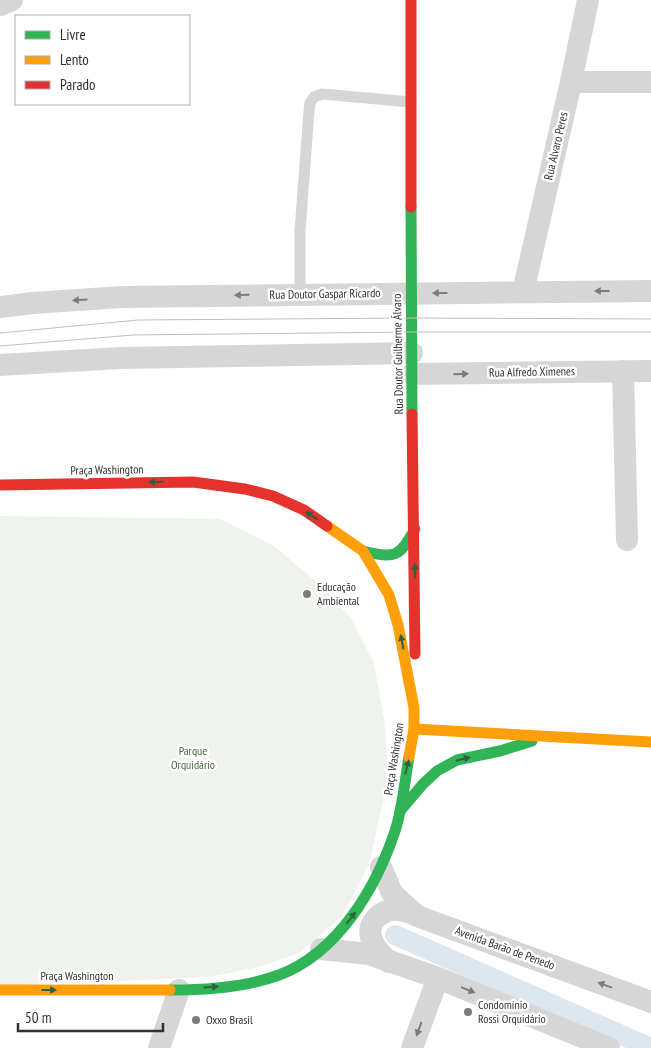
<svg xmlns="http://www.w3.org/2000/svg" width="651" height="1048" font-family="'PT Sans Narrow',sans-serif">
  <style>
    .green { fill: #f0f3ed }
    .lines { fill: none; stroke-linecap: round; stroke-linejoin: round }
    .canal { stroke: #dee6f0; stroke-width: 20 }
    .lane { stroke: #d6d6d6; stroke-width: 11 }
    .street { stroke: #d6d6d6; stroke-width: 22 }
    .fast { stroke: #30b455; stroke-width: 11 }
    .slow { stroke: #ff9f0a; stroke-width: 11 }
    .jam { stroke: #e5322d; stroke-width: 11 }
    .tram { stroke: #bebebe; stroke-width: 1 }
    .oneway { fill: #7c7c7c }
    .oneway2 { fill: #31603e }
    .poi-dot { fill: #7a7a7a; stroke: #fff; stroke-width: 2 }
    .labels { text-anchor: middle; stroke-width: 5; stroke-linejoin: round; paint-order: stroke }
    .street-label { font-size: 12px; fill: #323232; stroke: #fff }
    .poi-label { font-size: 12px; fill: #323232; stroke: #fff; text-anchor: start }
    .park-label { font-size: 12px; fill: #4f6943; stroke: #fff }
  </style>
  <rect width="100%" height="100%" fill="#fff"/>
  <path class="green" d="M0,516L220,519L274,546L319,584L351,618L374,663L385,725L387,763L385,792L369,865L342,916L301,952L263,966L209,977L0,986Z"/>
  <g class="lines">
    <path class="canal" d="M395,935L651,1048"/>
    <path class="lane" d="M300,295V231L309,111L310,103L314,97L322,94L411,102"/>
    <g class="street">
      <path d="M0,5L12,0"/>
      <path d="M571,82H651"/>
      <path d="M523,292L571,82L588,0"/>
      <path d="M0,307L33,303L122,297L651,291"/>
      <path d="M0,365L120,358L412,353"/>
      <path d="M623,371L627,540"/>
      <path d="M412,374L651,371"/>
      <path d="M381,867L392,893L417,916L651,1002"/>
      <path d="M321,949L369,954L438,978L609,1048"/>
      <path d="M389,962C382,955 375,949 372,940C365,923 381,909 397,910C404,910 410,913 416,915"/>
      <path d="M159,1048L179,990"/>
      <path d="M412,1048L438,978"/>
    </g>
    <g class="fast">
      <path d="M411,207L412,414"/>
      <path d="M363,551C396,559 399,557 415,529"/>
      <path d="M400,811L423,784L437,771L457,760L500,751L532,741"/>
      <path d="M170,990C204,990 247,987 279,975C338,953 376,888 395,831C402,811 405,779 409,757"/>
    </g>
    <g class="slow">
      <path d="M327,526L363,551L389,595L398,625L414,708V729L409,757"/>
      <path d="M414,729L651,742"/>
      <path d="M0,990H170"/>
    </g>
    <g class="jam">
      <path d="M411,0V207"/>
      <path d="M412,414L415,654"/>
      <path d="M0,485L193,482L245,489L273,496L304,510L327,526"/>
    </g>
    <g class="tram">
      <path d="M0,333L138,320L411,318L651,319"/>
      <path d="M0,346L133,335L412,332H651"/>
    </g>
  </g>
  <defs><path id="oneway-solid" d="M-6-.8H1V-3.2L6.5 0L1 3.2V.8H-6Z" transform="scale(1.25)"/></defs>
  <g class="oneway">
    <use href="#oneway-solid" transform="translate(602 291) rotate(180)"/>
    <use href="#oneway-solid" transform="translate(440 293) rotate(-180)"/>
    <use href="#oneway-solid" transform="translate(242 295) rotate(179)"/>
    <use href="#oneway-solid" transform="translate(80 300) rotate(177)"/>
    <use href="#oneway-solid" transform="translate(461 374) rotate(-1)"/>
    <use href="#oneway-solid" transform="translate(605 985) rotate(-160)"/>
    <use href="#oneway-solid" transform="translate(468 990) rotate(22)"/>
    <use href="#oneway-solid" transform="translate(419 1029) rotate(110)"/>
  </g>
  <g class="oneway2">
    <use href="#oneway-solid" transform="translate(156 482) rotate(179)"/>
    <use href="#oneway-solid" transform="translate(312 516) rotate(-146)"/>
    <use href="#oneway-solid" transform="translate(415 571) rotate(-91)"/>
    <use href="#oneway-solid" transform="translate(402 642) rotate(-101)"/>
    <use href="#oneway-solid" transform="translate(463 759) rotate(-14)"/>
    <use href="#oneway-solid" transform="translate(407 767) rotate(-76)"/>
    <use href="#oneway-solid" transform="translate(351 918) rotate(-52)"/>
    <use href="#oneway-solid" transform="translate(211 987) rotate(-4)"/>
    <use href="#oneway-solid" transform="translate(49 990)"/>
  </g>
  <g class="poi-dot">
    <circle cx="307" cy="594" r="5"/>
    <circle cx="468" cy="1012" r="5"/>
    <circle cx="196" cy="1020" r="5"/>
  </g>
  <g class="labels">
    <g class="street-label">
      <text transform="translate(556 146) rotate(-77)" y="4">Rua Alvaro Peres</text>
      <text transform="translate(325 294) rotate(-1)" y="4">Rua Doutor Gaspar Ricardo</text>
      <text transform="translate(398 354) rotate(-91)" y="4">Rua Doutor Guilherme Álvaro</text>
      <text transform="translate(532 372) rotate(-1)" y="4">Rua Alfredo Ximenes</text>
      <text transform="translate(107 470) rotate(-1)" y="4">Praça Washington</text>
      <text transform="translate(394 759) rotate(-81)" y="4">Praça Washington</text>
      <text transform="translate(505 948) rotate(20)" y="4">Avenida Barão de Penedo</text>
      <text x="77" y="980">Praça Washington</text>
    </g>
    <g class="poi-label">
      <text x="317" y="591">Educação<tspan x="317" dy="14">Ambiental</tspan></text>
      <text x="478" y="1009">Condomínio<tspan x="478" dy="14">Rossi Orquidário</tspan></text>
      <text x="206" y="1024">Oxxo Brasil</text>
    </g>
    <g class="park-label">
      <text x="193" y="755">Parque<tspan x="193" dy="14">Orquidário</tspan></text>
    </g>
  </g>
  <rect x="15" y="15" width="175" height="90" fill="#ffffff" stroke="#adadad"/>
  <rect x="25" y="31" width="25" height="8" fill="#30b455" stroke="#adadad"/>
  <text x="60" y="40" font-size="15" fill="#323232">Livre</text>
  <rect x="25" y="56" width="25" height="8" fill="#ff9f0a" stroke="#adadad"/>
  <text x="60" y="65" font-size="15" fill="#323232">Lento</text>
  <rect x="25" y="81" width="25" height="8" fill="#e5322d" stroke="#adadad"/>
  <text x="60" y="90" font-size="15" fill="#323232">Parado</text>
  <path d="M18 1023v8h145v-8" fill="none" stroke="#323232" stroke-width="2.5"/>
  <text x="25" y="1023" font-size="15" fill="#323232" stroke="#ffffff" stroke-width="4" paint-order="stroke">50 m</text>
</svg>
